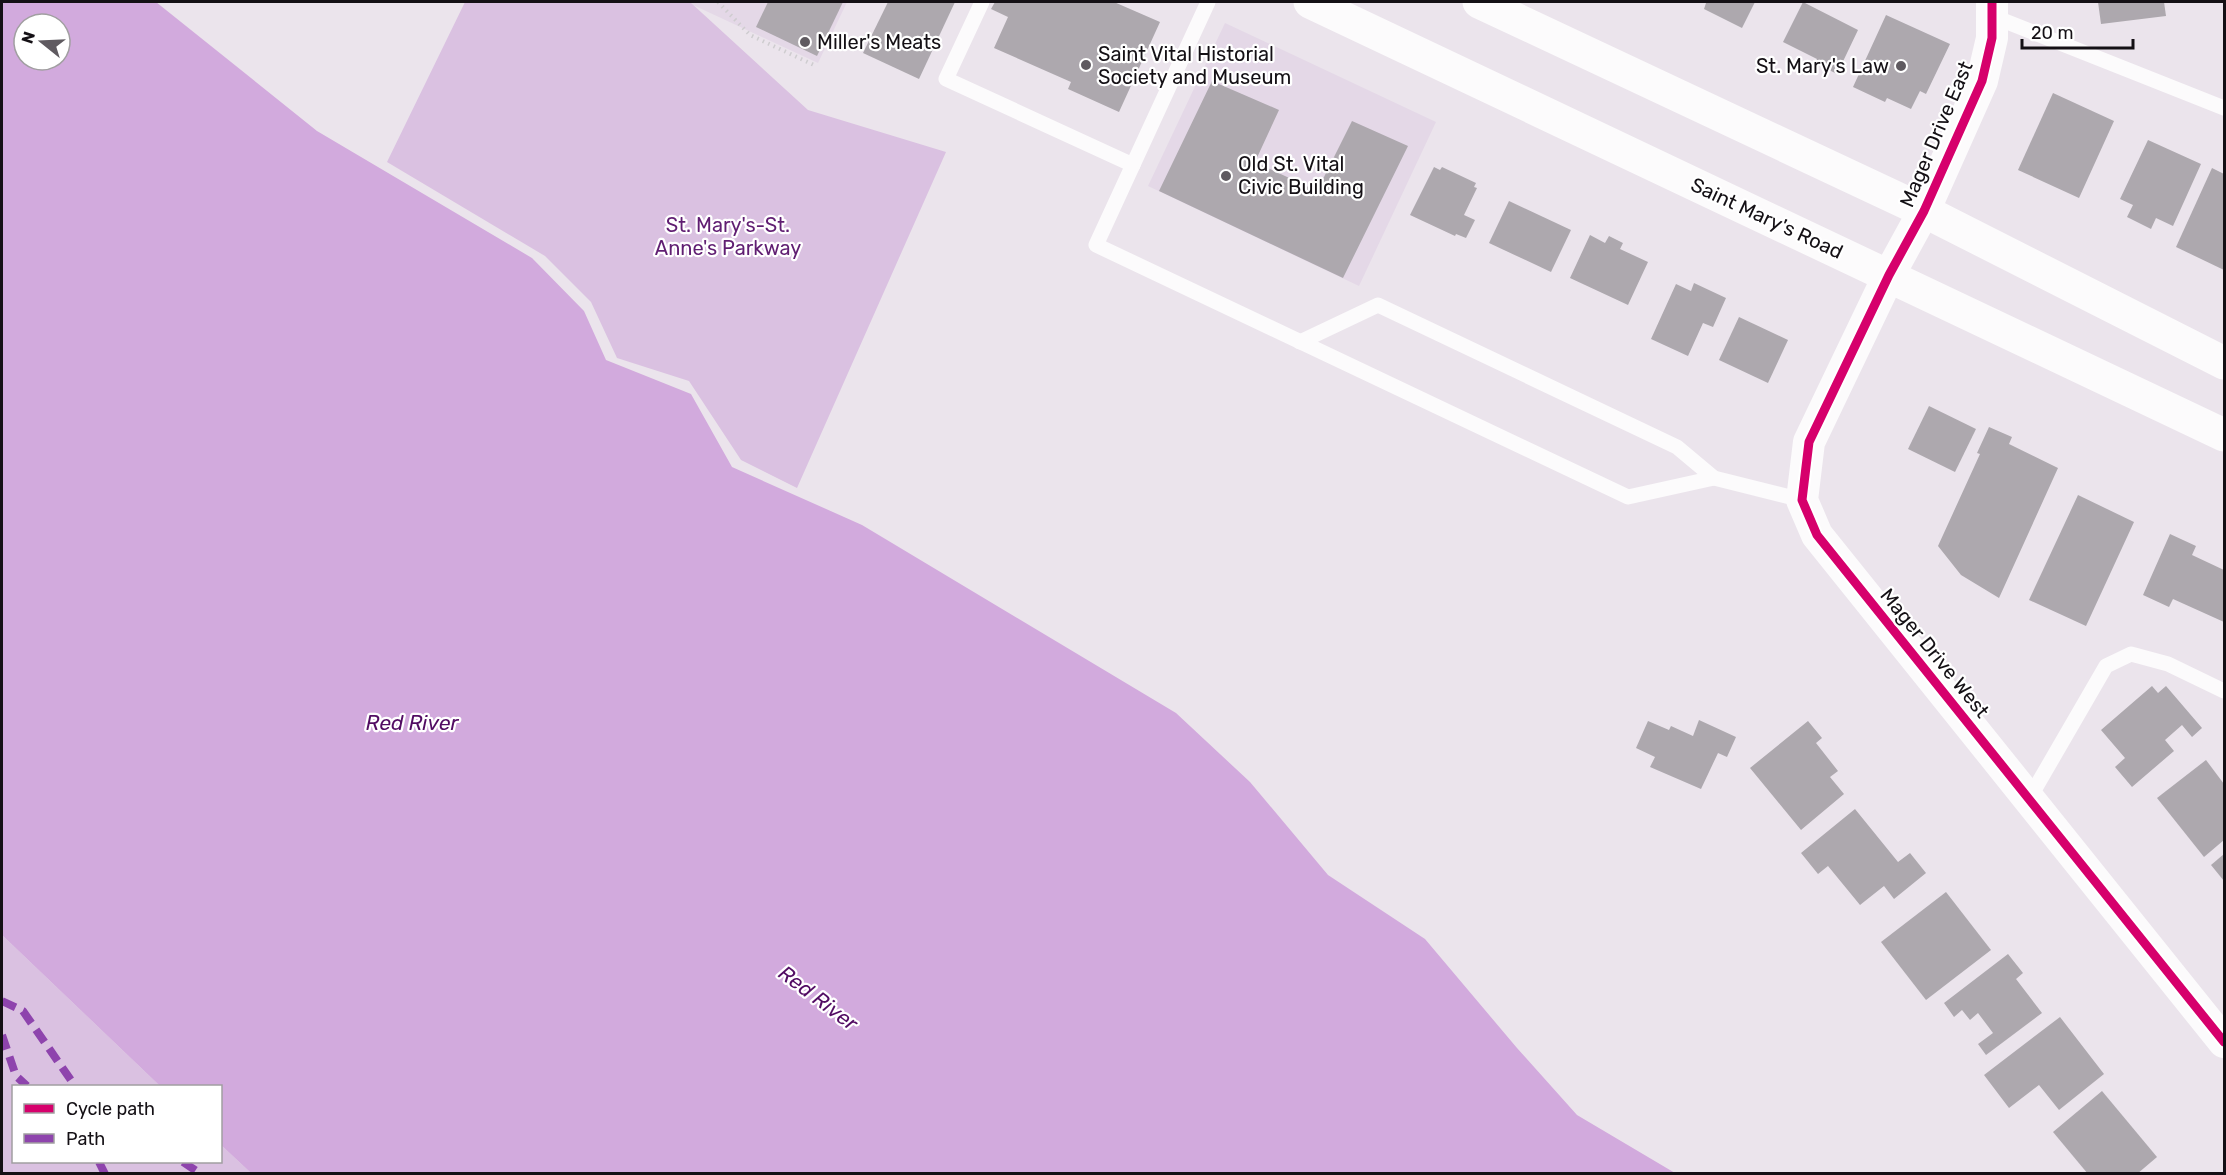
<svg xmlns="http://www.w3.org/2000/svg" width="2226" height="1175" font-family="Rubik,sans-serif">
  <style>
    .built { fill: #e4d8e7 }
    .green { fill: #dac1e1 }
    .water { fill: #d2aadd; fill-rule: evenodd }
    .building { fill: #ada8ae }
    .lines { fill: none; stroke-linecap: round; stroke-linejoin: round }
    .path { stroke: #cecccf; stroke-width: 4; stroke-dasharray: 1.5 4.5; stroke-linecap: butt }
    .service { stroke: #fcfbfc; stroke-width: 15 }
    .minor { stroke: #fcfbfc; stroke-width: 32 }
    .secondary { stroke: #fcfbfc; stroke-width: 33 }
    .quiet { stroke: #8e44ad; stroke-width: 8; stroke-dasharray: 15 8; stroke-linecap: butt }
    .cycleway-casing { stroke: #fff; stroke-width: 13 }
    .cycleway { stroke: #d6006c; stroke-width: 9 }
    .poi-dot { fill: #5f5a60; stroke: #fff; stroke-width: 2 }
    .labels { text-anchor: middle; stroke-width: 4.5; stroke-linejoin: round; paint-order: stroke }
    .poi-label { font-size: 20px; fill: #141015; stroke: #fff; text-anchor: start }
    .street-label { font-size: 20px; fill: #141015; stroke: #fff }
    .park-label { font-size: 20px; fill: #601e72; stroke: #fff }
    .water-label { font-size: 21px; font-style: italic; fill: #520c63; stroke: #fff }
  </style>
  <rect width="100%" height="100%" fill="#ebe4ec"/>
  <g class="built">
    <path d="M690,2H847L818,63L693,5Z"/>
    <path d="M1225,23L1436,122L1359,286L1148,186Z"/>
  </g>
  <g class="green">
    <path d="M465,2H690L808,110L946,152L797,488L741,460L689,381L617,358L591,302L545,256L387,162Z"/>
    <path d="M2,935L160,1086H14V1162H220L221,1145L251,1173H2Z"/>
  </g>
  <path class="water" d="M2,2H156L317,131L532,258L584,311L606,360L691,394L732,467L862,525L1176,713L1250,782L1328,875L1425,939L1517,1048L1577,1115L1675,1173H251L221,1145L220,1086H160L2,935ZM24,24H60V60H24Z"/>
  <g class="building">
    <path d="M768,2H843L817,56L756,27Z"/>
    <path d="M888,2H955L919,79L863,53Z"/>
    <path d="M995,2H1114L1160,22L1119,112L1068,89L1071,82L994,48L1008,17L991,9Z"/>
    <path d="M1703,2H1755L1742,28L1704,9L1706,3Z"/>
    <path d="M1803,2L1858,30L1837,74L1815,63L1817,59L1783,42Z"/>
    <path d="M2098,2H2164L2166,16L2101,24Z"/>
    <path d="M1886,15L1950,44L1926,94L1920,91L1911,109L1887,98L1885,102L1853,87Z"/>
    <path d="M1212,81L1279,110L1255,162L1317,191L1352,121L1408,146L1343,278L1159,191Z"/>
    <path d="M2053,93L2114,121L2079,198L2018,170Z"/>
    <path d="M2148,140L2201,164L2173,226L2156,218L2151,229L2127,217L2133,205L2120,199Z"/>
    <path d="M1434,167L1440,170L1442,167L1476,183L1474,187L1477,188L1464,215L1475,220L1466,238L1456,234L1455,236L1410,215Z"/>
    <path d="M2212,168L2224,174V270L2176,247Z"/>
    <path d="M1509,201L1571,230L1551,272L1489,243Z"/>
    <path d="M1590,235L1605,243L1609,236L1623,243L1620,249L1648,262L1628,305L1570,278Z"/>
    <path d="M1694,283L1726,298L1713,327L1703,323L1688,356L1651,339L1676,284L1691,291Z"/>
    <path d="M1739,317L1788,340L1768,383L1719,360Z"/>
    <path d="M1929,406L1976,429L1955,472L1908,449Z"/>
    <path d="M1989,427L2012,437L2009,444L2058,468L1999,598L1961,575L1938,546L1980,454L1977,453Z"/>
    <path d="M2078,495L2134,522L2086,626L2029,600Z"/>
    <path d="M2170,534L2196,546L2192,555L2224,570V622L2173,599L2169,607L2143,595Z"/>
    <path d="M2152,686L2158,693L2166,686L2202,728L2192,737L2182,725L2165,740L2174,751L2132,787L2115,767L2125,758L2101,730Z"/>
    <path d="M1699,720L1736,737L1727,757L1718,753L1701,789L1650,767L1655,757L1636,748L1648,721L1669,730L1671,726L1693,736Z"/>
    <path d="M1808,721L1822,738L1816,743L1838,771L1830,777L1844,794L1801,830L1750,768Z"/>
    <path d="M2206,760L2224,784V840L2204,857L2157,798Z"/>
    <path d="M1855,809L1898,862L1910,853L1926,873L1894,899L1884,886L1860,905L1828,866L1818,874L1801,853Z"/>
    <path d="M2224,854V881L2211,865Z"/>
    <path d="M1946,892L1991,950L1926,1000L1881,942Z"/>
    <path d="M2008,954L2023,973L2016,979L2042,1013L1986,1055L1978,1044L1993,1033L1978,1013L1970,1020L1962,1010L1954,1017L1944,1003Z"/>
    <path d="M2060,1017L2104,1074L2059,1110L2039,1085L2009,1108L1984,1075Z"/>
    <path d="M2102,1091L2157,1157L2137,1174H2088L2053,1132Z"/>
  </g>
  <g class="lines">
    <path class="path" d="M718,2L750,35L816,66"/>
    <g class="service">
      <path d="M982,2L946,79L1133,165"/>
      <path d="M1208,2L1096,245L1628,497L1714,478"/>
      <path d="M1992,16L2224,108"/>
      <path d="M1300,342L1378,305L1677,447L1714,478L1802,500"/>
      <path d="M2029,799L2106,666L2131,654L2168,664L2224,691"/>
    </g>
    <path class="minor" d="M1992,2V38L1982,81L1924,211L1889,275L1809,442L1802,500L1817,535L2224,1042"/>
    <g class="secondary">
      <path d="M1310,2L2224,435"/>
      <path d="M1479,2L1924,211L2224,363"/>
    </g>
    <g class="quiet">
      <path d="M2,1001L23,1011L75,1086"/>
      <path d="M2,1035L16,1076L27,1086"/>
      <path d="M99,1162L105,1174"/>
      <path d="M183,1162L201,1174"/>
    </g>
    <defs>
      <path id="cycleway" d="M1992,2V38L1982,81L1924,211L1889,275L1809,442L1802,500L1817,535L2224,1042"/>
    </defs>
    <use href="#cycleway" class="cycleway-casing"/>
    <use href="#cycleway" class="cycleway"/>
  </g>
  <g class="poi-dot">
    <circle cx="805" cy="42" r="6"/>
    <circle cx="1086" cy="65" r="6"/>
    <circle cx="1901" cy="66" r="6"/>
    <circle cx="1226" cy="176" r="6"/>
  </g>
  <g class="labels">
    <g class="poi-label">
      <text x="817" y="49">Miller's Meats</text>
      <text x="1098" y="61">Saint Vital Historial<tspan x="1098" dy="23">Society and Museum</tspan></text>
      <text x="1889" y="73" text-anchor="end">St. Mary's Law</text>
      <text x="1238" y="171">Old St. Vital<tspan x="1238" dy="23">Civic Building</tspan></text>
    </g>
    <g class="street-label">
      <text transform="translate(1936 134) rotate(-67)" y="7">Mager Drive East</text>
      <text transform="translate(1767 218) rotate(25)" y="7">Saint Mary's Road</text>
      <text transform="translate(1935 653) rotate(51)" y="7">Mager Drive West</text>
    </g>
    <g class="park-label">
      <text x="728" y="232">St. Mary's-St.<tspan x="728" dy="23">Anne's Parkway</tspan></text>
    </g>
    <g class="water-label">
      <text x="412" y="730">Red River</text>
      <text transform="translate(818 998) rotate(37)" y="7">Red River</text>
    </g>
  </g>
  <rect width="2226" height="1175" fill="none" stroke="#141015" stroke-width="6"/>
  <rect x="12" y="1085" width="210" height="78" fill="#ffffff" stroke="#a19fa1" stroke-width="1.5"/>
  <rect x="24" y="1104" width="30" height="9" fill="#d6006c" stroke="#a19fa1" stroke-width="1.5"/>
  <text x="66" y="1115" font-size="18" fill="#141015">Cycle path</text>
  <rect x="24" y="1134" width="30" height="9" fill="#8e44ad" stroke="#a19fa1" stroke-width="1.5"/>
  <text x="66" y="1145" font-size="18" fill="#141015">Path</text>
  <g transform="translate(42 42) rotate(288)"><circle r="28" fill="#ffffff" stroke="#a19fa1" stroke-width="1.5"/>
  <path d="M0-4.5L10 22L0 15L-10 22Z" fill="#5f5a60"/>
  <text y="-9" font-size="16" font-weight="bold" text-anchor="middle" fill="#141015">N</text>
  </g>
  <path d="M2022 39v9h111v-9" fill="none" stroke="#141015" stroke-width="3"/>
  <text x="2031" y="39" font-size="18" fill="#141015" stroke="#ffffff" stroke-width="4.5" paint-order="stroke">20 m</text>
</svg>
